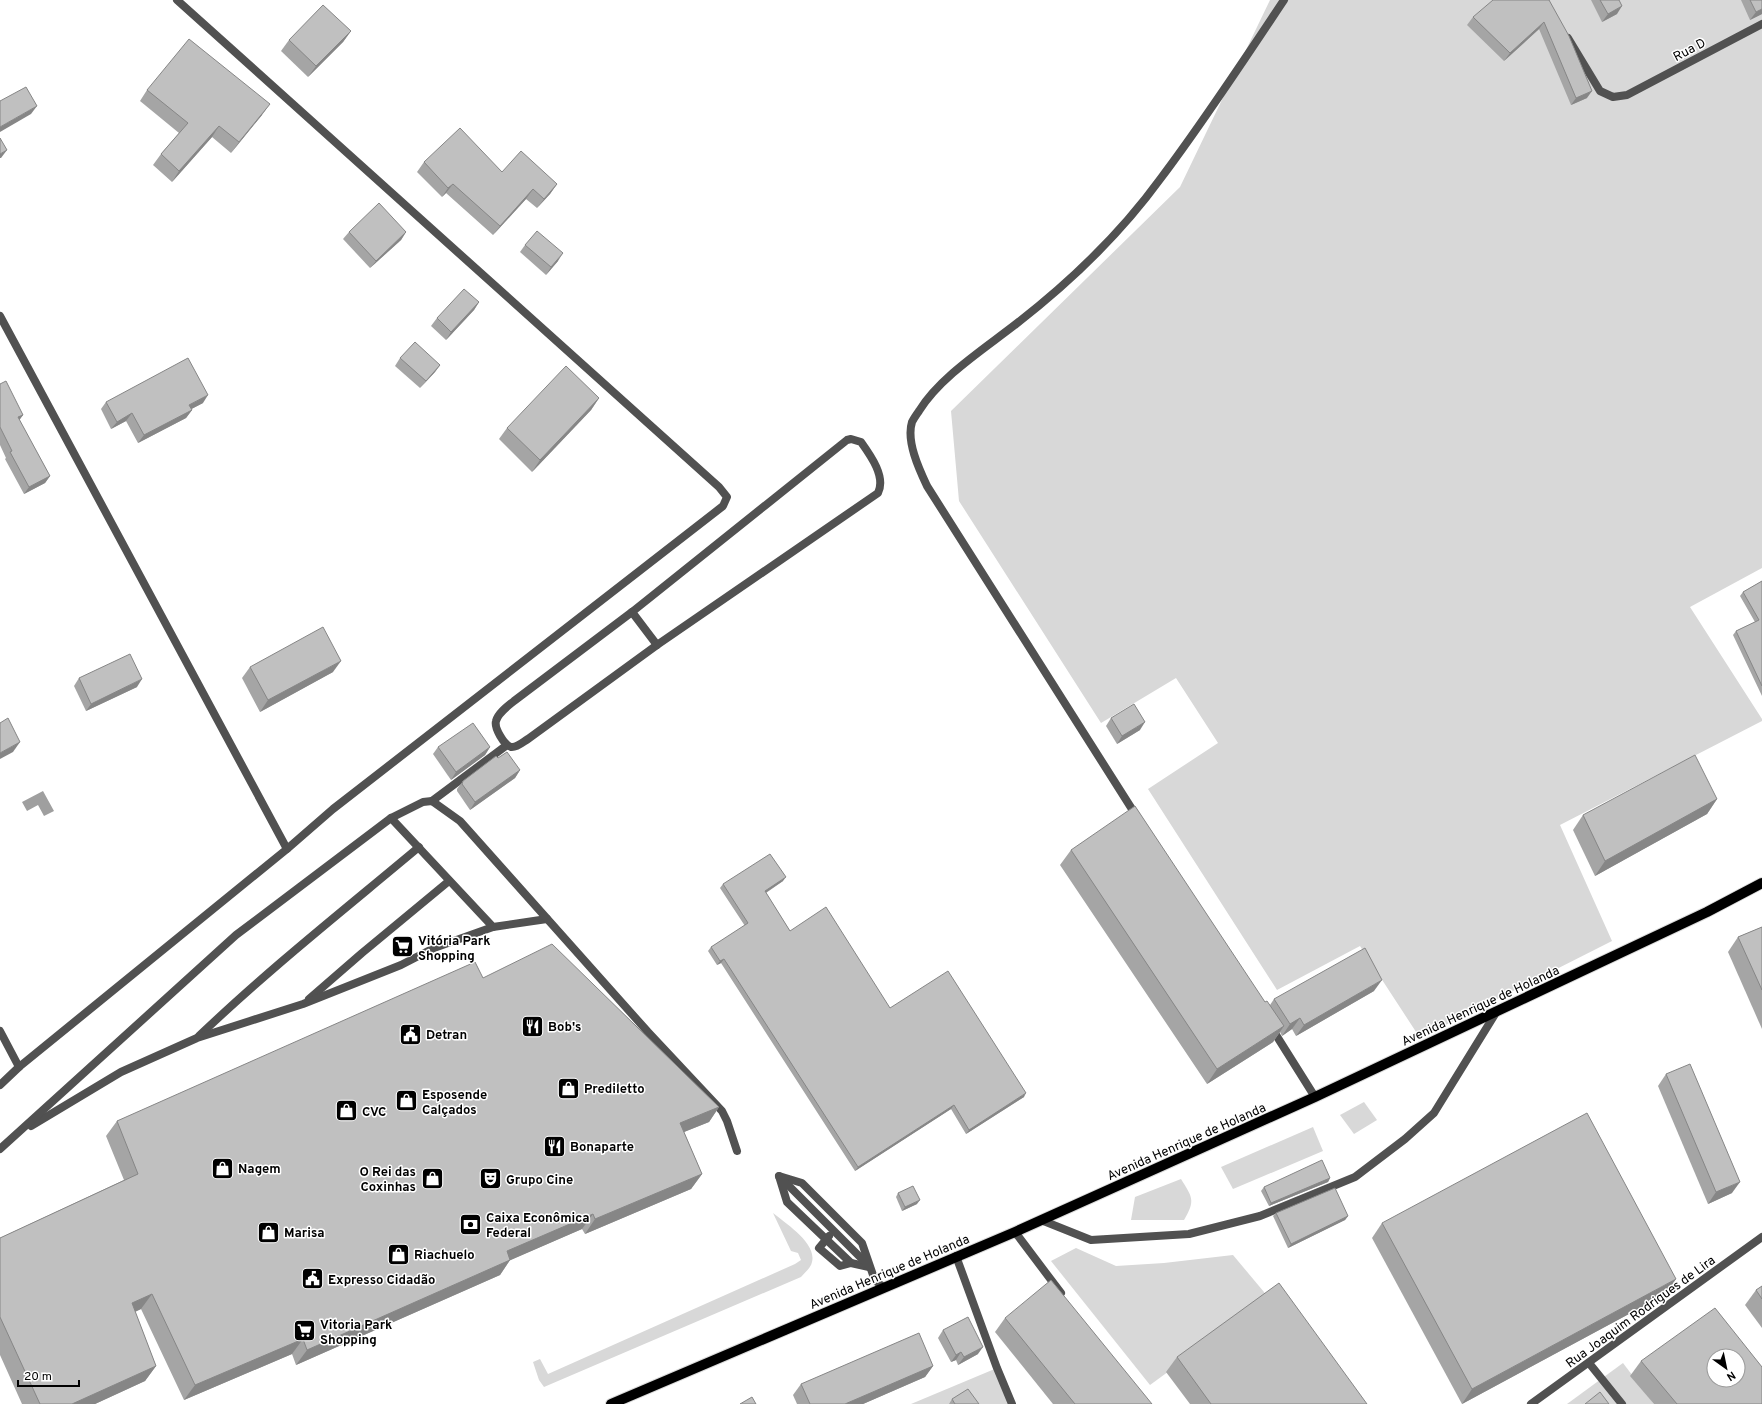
<svg xmlns="http://www.w3.org/2000/svg" width="1762" height="1404" font-family="Overpass,sans-serif">
  <style>
    .green { fill: #d8d8d8 }
    .water { fill: #9f9f9f }
    .lines { fill: none; stroke-linecap: round; stroke-linejoin: round }
    .primary-casing { stroke: #dbdbdb; stroke-width: 12 }
    .lane { stroke: #515151; stroke-width: 8 }
    .street { stroke: #515151; stroke-width: 8 }
    .primary { stroke: #000; stroke-width: 10 }
    .wall { fill: #a5a5a5 }
    .shaded-wall { fill: #868686 }
    .building { fill: #c0c0c0; stroke: #868686; fill-rule: evenodd }
    .labels { text-anchor: middle; stroke-width: 3; stroke-linejoin: round; paint-order: stroke }
    .street-label { font-size: 13px; fill: #000; stroke: #fff }
    .poi-label { font-size: 13px; font-weight: bold; fill: #000; stroke: #fff; text-anchor: start }
  </style>
  <rect width="100%" height="100%" fill="#fff"/>
  <g class="green">
    <path d="M1270,0H1762V568L1690,607L1762,719V721L1560,825L1612,941L1420,1038L1360,946L1277,990L1148,789L1218,743L1176,678L1101,723L959,501L951,411L1180,187Z"/>
    <path d="M1364,1102L1377,1120L1354,1134L1340,1115Z"/>
    <path d="M1313,1127L1323,1151L1233,1189L1221,1167Z"/>
    <path d="M1181,1179C1192,1197 1196,1200 1184,1220H1131L1135,1197Z"/>
    <path d="M773,1213C785,1223 817,1243 812,1262C811,1268 805,1272 801,1277L544,1387L539,1380L533,1362L540,1359L548,1374L795,1264L801,1260L798,1253L791,1251Z"/>
    <path d="M1076,1248L1116,1266L1164,1263L1233,1255L1269,1298L1150,1385L1051,1261Z"/>
    <path d="M1623,1363L1654,1404H1567Z"/>
    <path d="M997,1368L1012,1404H911Z"/>
  </g>
  <path class="water" d="M43,791L54,811L44,816L38,805L27,811L22,802Z"/>
  <g class="lines">
    <defs>
      <path id="primary" d="M611,1404L1015,1232L1315,1097L1707,912L1762,883"/>
    </defs>
    <use href="#primary" class="primary-casing"/>
    <g class="lane">
      <path d="M851,439L861,442C871,456 886,477 878,493L657,645L528,739C523,742 517,748 511,747C504,745 494,728 496,721C498,713 508,706 514,701L632,612L847,440Z"/>
      <path d="M632,612L657,645"/>
      <path d="M432,801L507,745"/>
      <path d="M391,818L493,927L547,919"/>
      <path d="M309,999L362,953L449,881"/>
      <path d="M199,1036C269,969 345,909 419,847"/>
      <path d="M31,1126L121,1072L197,1038L303,1004L401,965L434,948L493,927"/>
      <path d="M0,1149L236,935L391,818L423,802L432,801L460,821L648,1032L722,1111L727,1121L737,1151"/>
      <path d="M779,1176L802,1183L862,1243L873,1275L876,1281L884,1288"/>
      <path d="M779,1176L787,1202L851,1263L869,1267"/>
      <path d="M781,1178L869,1266"/>
      <path d="M1041,1220L1091,1240L1189,1234L1260,1216L1355,1177L1405,1139L1434,1113L1497,1011"/>
      <path d="M829,1236L819,1248L840,1266L851,1263"/>
    </g>
    <g class="street">
      <path d="M1568,38L1600,91L1613,97L1627,95L1762,24"/>
      <path d="M0,316L287,849"/>
      <path d="M1137,817L927,486C919,469 906,441 912,422C914,418 917,414 919,411C940,377 984,349 1016,324C1069,283 1121,233 1161,178C1204,121 1244,60 1284,0"/>
      <path d="M1271,1027L1315,1097"/>
      <path d="M0,1031L19,1067"/>
      <path d="M0,1085L19,1067L287,849L333,809L723,506L727,497L719,487L177,0"/>
      <path d="M1015,1232L1061,1293"/>
      <path d="M956,1256L997,1368L1012,1404"/>
      <path d="M1589,1363L1622,1404"/>
      <path d="M1531,1404L1762,1237"/>
    </g>
    <use href="#primary" class="primary"/>
  </g>
  <g class="wall">
    <path d="M1549,0L1587,98L1571,105L1539,29L1504,61L1467,25L1473,17Z"/>
    <path d="M1591,0H1619L1617,14L1602,22Z"/>
    <path d="M1741,0H1762V14L1750,20Z"/>
    <path d="M351,31L343,42L308,77L281,51L289,40Z"/>
    <path d="M147,90L262,115L231,153L212,137L172,182L153,165L161,154L179,133L140,101Z"/>
    <path d="M424,162L502,172L557,184L550,194L537,208L526,199L493,235L446,193L442,197L417,172Z"/>
    <path d="M349,232H406L401,240L370,268L343,239Z"/>
    <path d="M525,245L558,261L546,275L520,252Z"/>
    <path d="M479,302L474,310L446,340L431,326L437,318Z"/>
    <path d="M400,358L440,365L435,372L420,388L395,366Z"/>
    <path d="M0,384L23,415L19,420L50,476L45,483L24,494L5,459L6,458L0,445Z"/>
    <path d="M599,398L591,410L532,472L499,439L507,428Z"/>
    <path d="M106,402L203,403L191,409L192,410L186,418L138,443L126,421L111,429L101,409Z"/>
    <path d="M1762,581V696L1733,635L1736,631L1755,622L1740,596L1743,592Z"/>
    <path d="M250,667L333,672L260,712L242,678Z"/>
    <path d="M79,678L137,687L86,711L74,686Z"/>
    <path d="M1111,718L1140,730L1117,744L1106,726Z"/>
    <path d="M438,747H490L485,755L451,780L433,754Z"/>
    <path d="M498,758L520,770L515,778L470,810L457,791V789L463,781Z"/>
    <path d="M1717,799L1707,814L1595,876L1573,830L1583,815Z"/>
    <path d="M1071,850L1265,1002L1270,1005L1274,999L1374,991L1296,1036L1292,1029L1282,1036L1280,1032L1273,1042L1207,1084L1060,865Z"/>
    <path d="M783,881L766,893L790,931L890,1008L1024,1097L966,1134L951,1109L855,1171L721,963L717,965L708,951L711,947L745,926L720,888L723,884Z"/>
    <path d="M1762,927V1029L1728,952L1738,937Z"/>
    <path d="M483,978L719,1107L709,1122L684,1132L702,1174L691,1189L585,1234L582,1229L510,1260L500,1275L296,1365L292,1354L184,1400L141,1309L135,1312L156,1366L145,1381L95,1404H22L0,1355V1238L124,1180L106,1136L117,1121Z"/>
    <path d="M1666,1074L1732,1193L1708,1204L1658,1086Z"/>
    <path d="M1330,1178L1328,1182L1269,1206L1261,1191L1264,1187Z"/>
    <path d="M898,1193L917,1204L902,1211L896,1197Z"/>
    <path d="M1276,1213L1348,1216L1345,1220L1288,1248L1273,1216Z"/>
    <path d="M1382,1223L1666,1294L1462,1404L1372,1238Z"/>
    <path d="M1762,1286V1328L1745,1305L1756,1290Z"/>
    <path d="M1005,1318L1152,1404H1053L995,1332Z"/>
    <path d="M943,1330L978,1354L958,1365L956,1360L951,1362L938,1338Z"/>
    <path d="M1177,1357L1367,1404H1190L1166,1372Z"/>
    <path d="M1641,1361L1762,1404H1654L1630,1376Z"/>
    <path d="M933,1366L925,1377L863,1404H797L793,1395L801,1384Z"/>
    <path d="M952,1399L979,1404H949Z"/>
  </g>
  <g class="shaded-wall">
    <path d="M1622,6L1617,14L1602,22L1608,14Z"/>
    <path d="M1762,9V14L1750,20L1756,12Z"/>
    <path d="M1544,22L1539,29L1504,61L1510,53Z"/>
    <path d="M351,31L343,42L308,77L316,66Z"/>
    <path d="M1592,91L1587,98L1571,105L1576,98Z"/>
    <path d="M270,104L262,115L231,153L239,142Z"/>
    <path d="M37,106L31,114L0,132V127Z"/>
    <path d="M219,126L212,137L172,182L179,171Z"/>
    <path d="M7,150L1,158H0V154Z"/>
    <path d="M453,184L446,193L442,197L448,188Z"/>
    <path d="M557,184L550,194L537,208L544,199Z"/>
    <path d="M533,189L526,199L493,235L500,226Z"/>
    <path d="M406,232L401,240L370,268L376,261Z"/>
    <path d="M563,253L558,261L546,275L551,267Z"/>
    <path d="M479,302L474,310L446,340L451,332Z"/>
    <path d="M440,365L435,372L420,388L426,381Z"/>
    <path d="M208,395L203,403L184,413L189,405Z"/>
    <path d="M599,398L591,410L532,472L540,460Z"/>
    <path d="M192,410L186,418L138,443L144,435Z"/>
    <path d="M132,413L126,421L111,429L117,422Z"/>
    <path d="M23,415L18,422V417Z"/>
    <path d="M50,476L45,483L24,494L29,487Z"/>
    <path d="M341,661L333,672L260,712L268,700Z"/>
    <path d="M142,679L137,687L86,711L91,704Z"/>
    <path d="M1145,722L1140,730L1117,744L1122,736Z"/>
    <path d="M20,742L13,752L0,759V753Z"/>
    <path d="M490,747L485,755L451,780L456,772Z"/>
    <path d="M520,770L515,778L470,810L475,802Z"/>
    <path d="M1717,799L1707,814L1595,876L1605,861Z"/>
    <path d="M786,877L783,881L762,895L765,891Z"/>
    <path d="M724,959L721,963L717,965L720,961Z"/>
    <path d="M1382,980L1374,991L1296,1036L1304,1025Z"/>
    <path d="M1300,1018L1292,1029L1282,1036L1290,1024Z"/>
    <path d="M1284,1026L1273,1042L1207,1084L1217,1069Z"/>
    <path d="M1026,1093L1024,1097L966,1134L969,1130Z"/>
    <path d="M954,1105L951,1109L855,1171L858,1167Z"/>
    <path d="M719,1107L709,1122L669,1138L680,1123Z"/>
    <path d="M702,1174L691,1189L585,1234L595,1219Z"/>
    <path d="M1330,1178L1328,1182L1269,1206L1271,1203Z"/>
    <path d="M1740,1182L1732,1193L1708,1204L1716,1192Z"/>
    <path d="M920,1200L917,1204L902,1211L905,1207Z"/>
    <path d="M593,1214L582,1229L497,1266L507,1251Z"/>
    <path d="M1348,1216L1345,1220L1288,1248L1291,1244Z"/>
    <path d="M510,1260L500,1275L296,1365L307,1350Z"/>
    <path d="M1676,1279L1666,1294L1462,1404L1472,1389Z"/>
    <path d="M152,1294L141,1309L121,1318L132,1303Z"/>
    <path d="M303,1339L292,1354L184,1400L195,1385Z"/>
    <path d="M983,1347L978,1354L958,1365L964,1357Z"/>
    <path d="M961,1352L956,1360L951,1362L956,1355Z"/>
    <path d="M156,1366L145,1381L95,1404H72Z"/>
    <path d="M933,1366L925,1377L863,1404H845Z"/>
  </g>
  <g class="building">
    <path d="M1493,0H1549L1569,36L1592,91L1576,98L1544,22L1510,53L1473,17Z"/>
    <path d="M1600,0H1619L1622,6L1608,14Z"/>
    <path d="M1750,0H1762V9L1756,12Z"/>
    <path d="M323,5L351,31L316,66L289,40Z"/>
    <path d="M189,39L270,104L239,142L219,126L179,171L161,154L188,123L147,90Z"/>
    <path d="M26,87L37,106L0,127V101Z"/>
    <path d="M460,128L502,172L521,151L557,184L544,199L533,189L500,226L453,184L448,188L424,162Z"/>
    <path d="M0,138L7,150L0,154Z"/>
    <path d="M379,203L406,232L376,261L349,232Z"/>
    <path d="M537,231L563,253L551,267L525,245Z"/>
    <path d="M464,289L479,302L451,332L437,318Z"/>
    <path d="M415,342L440,365L426,381L400,358Z"/>
    <path d="M188,358L208,395L189,405L192,410L144,435L132,413L117,422L106,402Z"/>
    <path d="M566,366L599,398L540,460L507,428Z"/>
    <path d="M6,381L23,415L18,417L50,476L29,487L10,452L12,451L0,427V384Z"/>
    <path d="M1762,581V686L1736,631L1759,620L1743,592Z"/>
    <path d="M323,627L341,661L268,700L250,667Z"/>
    <path d="M130,654L142,679L91,704L79,678Z"/>
    <path d="M1134,704L1145,722L1122,736L1111,718Z"/>
    <path d="M8,718L20,742L0,753V723Z"/>
    <path d="M473,723L490,747L456,772L438,747Z"/>
    <path d="M507,752L520,770L475,802L462,784L463,781L496,756L498,758Z"/>
    <path d="M1695,755L1717,799L1605,861L1583,815Z"/>
    <path d="M1135,806L1265,1002L1267,1001L1284,1026L1217,1069L1071,850Z"/>
    <path d="M770,854L786,877L765,891L790,931L826,907L890,1008L948,971L1026,1093L969,1130L954,1105L858,1167L724,959L720,961L711,947L748,923L723,884Z"/>
    <path d="M1762,927V990L1738,937Z"/>
    <path d="M552,944L719,1107L680,1123L702,1174L595,1219L593,1214L507,1251L510,1260L307,1350L303,1339L195,1385L152,1294L132,1303L156,1366L72,1404H40L0,1317V1238L138,1174L117,1121L475,962L483,978Z"/>
    <path d="M1365,948L1382,980L1304,1025L1300,1018L1290,1024L1274,999Z"/>
    <path d="M1690,1064L1740,1182L1716,1192L1666,1074Z"/>
    <path d="M1587,1113L1676,1279L1472,1389L1382,1223Z"/>
    <path d="M1322,1160L1330,1178L1271,1203L1264,1187Z"/>
    <path d="M913,1186L920,1200L905,1207L898,1193Z"/>
    <path d="M1335,1188L1348,1216L1291,1244L1276,1213Z"/>
    <path d="M1051,1280L1152,1404H1075L1005,1318Z"/>
    <path d="M1279,1283L1367,1404H1211L1177,1357Z"/>
    <path d="M1762,1286V1299L1756,1290Z"/>
    <path d="M1715,1308L1762,1367V1404H1677L1641,1361ZM1714,1356H1738V1380H1714Z"/>
    <path d="M968,1317L983,1347L964,1357L961,1352L956,1355L943,1330Z"/>
    <path d="M919,1333L933,1366L845,1404H810L801,1384Z"/>
    <path d="M968,1389L979,1404H955L952,1399Z"/>
    <path d="M1600,1392L1609,1404H1585Z"/>
    <path d="M752,1397L756,1404H740Z"/>
  </g>
  <defs>
    <symbol id="supermarket-square" viewBox="-11 -11 22 22"><rect x="-9" y="-9" width="18" height="18" rx="4" fill="#000" stroke="#fff"/><path d="M-6-5.5h2.5l.6 2H6L4.5 2H-2.5L-4.4-4H-6ZM-1.5 3.2a1.3 1.3 0 1 0 .1 0ZM3 3.2a1.3 1.3 0 1 0 .1 0Z" fill="#fff"/></symbol>
    <symbol id="restaurant-square" viewBox="-11 -11 22 22"><rect x="-9" y="-9" width="18" height="18" rx="4" fill="#000" stroke="#fff"/><path d="M-5-6h1v4h1v-4h1v4h1v-4h1v5L-1.5 .5V6h-2V.5L-5-1ZM5-6V6H3V1.5H1.5Q1.5-4 5-6Z" fill="#fff"/></symbol>
    <symbol id="civic-square" viewBox="-11 -11 22 22"><rect x="-9" y="-9" width="18" height="18" rx="4" fill="#000" stroke="#fff"/><path d="M-.6-6.5H3V-4.5H.6V-3L4-1V1h2V6H-6V1h2V-1L-.6-3ZM-1.2 2.5V6h2.4V2.5Z" fill="#fff"/></symbol>
    <symbol id="shop-square" viewBox="-11 -11 22 22"><rect x="-9" y="-9" width="18" height="18" rx="4" fill="#000" stroke="#fff"/><path d="M-5-2.5h2.3a2.7 3.5 0 0 1 5.4 0H5L5.5 6h-11ZM-1.5-2.5h3a1.5 2.3 0 0 0-3 0Z" fill="#fff"/></symbol>
    <symbol id="theatre-square" viewBox="-11 -11 22 22"><rect x="-9" y="-9" width="18" height="18" rx="4" fill="#000" stroke="#fff"/><path d="M-5-5.5Q0-4 5-5.5V0Q5 5 0 6Q-5 5-5 0ZM-3.3-2.5H-1v1.5H-3.3ZM1-2.5H3.3v1.5H1ZM-2.8 1Q0 5.5 2.8 1Z" fill="#fff"/></symbol>
    <symbol id="bank-square" viewBox="-11 -11 22 22"><rect x="-9" y="-9" width="18" height="18" rx="4" fill="#000" stroke="#fff"/><path d="M-6-4H6V4H-6ZM0-2.3a2.3 2.3 0 1 0 0 4.6a2.3 2.3 0 1 0 0-4.6Z" fill="#fff"/></symbol>
  </defs>
  <g fill-rule="evenodd">
    <use href="#supermarket-square" x="390" y="934" width="25" height="25"/>
    <use href="#restaurant-square" x="520" y="1014" width="25" height="25"/>
    <use href="#civic-square" x="398" y="1022" width="25" height="25"/>
    <use href="#shop-square" x="556" y="1076" width="25" height="25"/>
    <use href="#shop-square" x="394" y="1088" width="25" height="25"/>
    <use href="#shop-square" x="334" y="1098" width="25" height="25"/>
    <use href="#restaurant-square" x="542" y="1134" width="25" height="25"/>
    <use href="#shop-square" x="210" y="1156" width="25" height="25"/>
    <use href="#shop-square" x="420" y="1166" width="25" height="25"/>
    <use href="#theatre-square" x="478" y="1166" width="25" height="25"/>
    <use href="#bank-square" x="458" y="1212" width="25" height="25"/>
    <use href="#shop-square" x="256" y="1220" width="25" height="25"/>
    <use href="#shop-square" x="386" y="1242" width="25" height="25"/>
    <use href="#civic-square" x="300" y="1266" width="25" height="25"/>
    <use href="#supermarket-square" x="292" y="1318" width="25" height="25"/>
  </g>
  <g class="labels">
    <g class="street-label">
      <text transform="translate(1689 49) rotate(-28)" y="5">Rua D</text>
      <text transform="translate(1480 1005) rotate(-25)" y="5">Avenida Henrique de Holanda</text>
      <text transform="translate(1186 1141) rotate(-24)" y="5">Avenida Henrique de Holanda</text>
      <text transform="translate(889 1271) rotate(-23)" y="5">Avenida Henrique de Holanda</text>
      <text transform="translate(1640 1311) rotate(-36)" y="5">Rua Joaquim Rodrigues de Lira</text>
    </g>
    <g class="poi-label">
      <text x="418" y="945">Vitória Park<tspan x="418" dy="15">Shopping</tspan></text>
      <text x="548" y="1031">Bob's</text>
      <text x="426" y="1039">Detran</text>
      <text x="584" y="1093">Prediletto</text>
      <text x="422" y="1099">Esposende<tspan x="422" dy="15">Calçados</tspan></text>
      <text x="362" y="1116">CVC</text>
      <text x="570" y="1151">Bonaparte</text>
      <text x="238" y="1173">Nagem</text>
      <text x="416" y="1176" text-anchor="end">O Rei das<tspan x="416" dy="15">Coxinhas</tspan></text>
      <text x="506" y="1184">Grupo Cine</text>
      <text x="486" y="1222">Caixa Econômica<tspan x="486" dy="15">Federal</tspan></text>
      <text x="284" y="1237">Marisa</text>
      <text x="414" y="1259">Riachuelo</text>
      <text x="328" y="1284">Expresso Cidadão</text>
      <text x="320" y="1329">Vitoria Park<tspan x="320" dy="15">Shopping</tspan></text>
    </g>
  </g>
  <g transform="translate(1726 1368) rotate(147)"><circle r="19" fill="#ffffff" stroke="#999999"/>
  <path d="M0-3L7 15L0 10L-7 15Z" fill="#000000"/>
  <text y="-6" font-size="11" font-weight="bold" text-anchor="middle" fill="#000000">N</text>
  </g>
  <path d="M18 1380v6h61v-6" fill="none" stroke="#000000" stroke-width="2"/>
  <text x="24" y="1380" font-size="12" fill="#000000" stroke="#ffffff" stroke-width="3" paint-order="stroke">20 m</text>
</svg>
